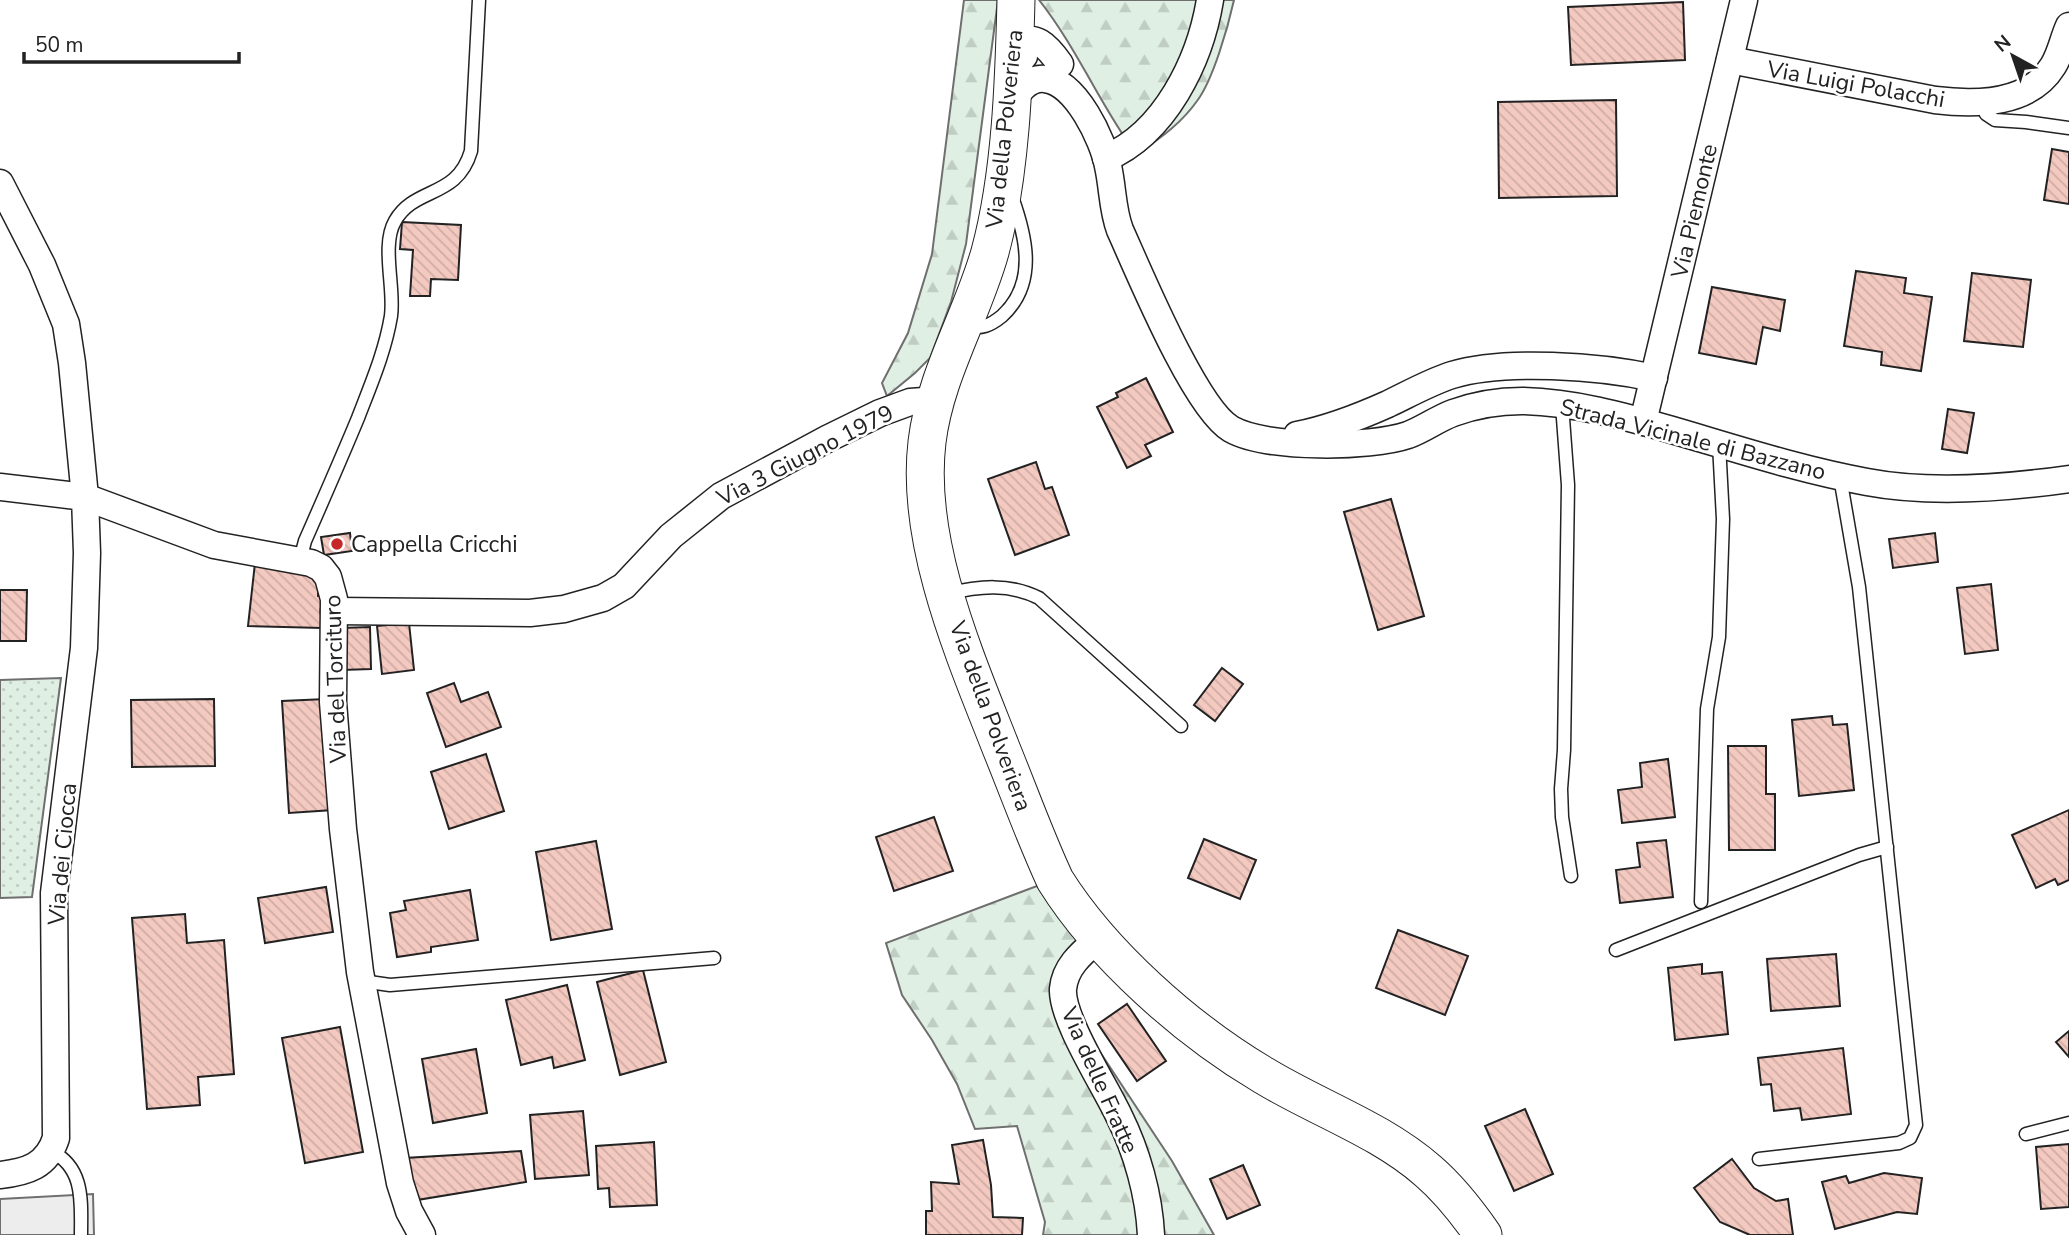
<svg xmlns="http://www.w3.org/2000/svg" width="2069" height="1235" font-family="'Nunito Sans',sans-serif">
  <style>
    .forest { fill: url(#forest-firs); stroke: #6f6f6f; stroke-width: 2 }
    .park { fill: url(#park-dots); stroke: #6f6f6f; stroke-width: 2 }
    .parking { fill: #ededed; stroke: #6f6f6f; stroke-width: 2 }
    .building { fill: url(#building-back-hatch); stroke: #222; stroke-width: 2 }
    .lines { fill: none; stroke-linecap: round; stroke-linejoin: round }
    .lane-casing { stroke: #222; stroke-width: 15 }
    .street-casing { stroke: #222; stroke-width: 29 }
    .secondary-casing { stroke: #222; stroke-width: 39 }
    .lane { stroke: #fff; stroke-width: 12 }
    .street { stroke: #fff; stroke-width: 26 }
    .secondary { stroke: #fff; stroke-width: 37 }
    .poi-dot { fill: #c62828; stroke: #fff; stroke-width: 2.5 }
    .labels { text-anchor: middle; stroke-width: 5; stroke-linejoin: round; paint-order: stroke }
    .street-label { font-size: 23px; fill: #222; stroke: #fff }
    .poi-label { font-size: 23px; fill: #222; stroke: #fff; text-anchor: start }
  </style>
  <defs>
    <pattern id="forest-firs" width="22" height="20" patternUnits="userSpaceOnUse" patternTransform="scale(1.75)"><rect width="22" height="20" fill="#e0efe3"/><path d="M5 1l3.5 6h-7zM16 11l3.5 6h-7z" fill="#c0cdc2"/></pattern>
    <pattern id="park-dots" width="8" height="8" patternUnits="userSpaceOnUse" patternTransform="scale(1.75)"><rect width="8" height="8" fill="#e0efe3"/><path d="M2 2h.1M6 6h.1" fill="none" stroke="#c0cdc2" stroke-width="1.8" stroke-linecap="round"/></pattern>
    <pattern id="building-back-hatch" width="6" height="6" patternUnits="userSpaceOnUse" patternTransform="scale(1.75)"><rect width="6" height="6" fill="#f3c9c0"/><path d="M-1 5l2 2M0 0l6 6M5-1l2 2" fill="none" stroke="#d0aca5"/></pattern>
  </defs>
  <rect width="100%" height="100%" fill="#fff"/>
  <g class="forest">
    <path d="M964,0H998L966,244L951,302L930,358L915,373L887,396L882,383L908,333L932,254Z"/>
    <path d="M1039,0H1234C1228,27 1213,80 1197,101C1181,124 1159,140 1136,154C1100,105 1077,48 1039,0Z"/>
    <path d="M1045,883L1081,935L1070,948L1053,981L1172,1161L1214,1235H1043L1045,1222L1017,1126L975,1129L957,1084L932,1040L902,995L886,943Z"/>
  </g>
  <path class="park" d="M61,678L32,897L0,898V680Z"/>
  <path class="parking" d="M93,1194L94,1235H0V1199Z"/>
  <g class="building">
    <path d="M1683,2L1685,60L1571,65L1568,7Z"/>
    <path d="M1616,100L1617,196L1499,198L1498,102Z"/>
    <path d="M2052,149L2069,152V204L2044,200Z"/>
    <path d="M402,222L461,225L458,280L431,279L430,296H410L413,250L400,249Z"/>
    <path d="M1856,271L1906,278L1904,293L1932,297L1921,371L1881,365L1882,352L1844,346Z"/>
    <path d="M1972,273L2031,280L2023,347L1964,341Z"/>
    <path d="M1712,287L1785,300L1780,331L1763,327L1756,364L1699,353Z"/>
    <path d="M1146,378L1173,432L1145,445L1151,456L1127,468L1097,407L1118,397L1116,393Z"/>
    <path d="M1948,409L1974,413L1967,453L1942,449Z"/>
    <path d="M1036,462L1045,489L1052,487L1069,535L1015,555L988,479Z"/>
    <path d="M1391,499L1424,616L1378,630L1344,512Z"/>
    <path d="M350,533L352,551L324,555L321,537Z"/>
    <path d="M1935,533L1938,562L1893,568L1889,539Z"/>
    <path d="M255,563L319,578L318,596L325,597L322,628L248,626Z"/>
    <path d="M1991,584L1998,650L1965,654L1957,588Z"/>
    <path d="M0,590H27L26,641H0Z"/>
    <path d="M409,623L414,670L382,674L377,626Z"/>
    <path d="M370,627L371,669L342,670L341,628Z"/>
    <path d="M1222,668L1243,684L1215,721L1194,705Z"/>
    <path d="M454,683L461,702L488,692L501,727L446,747L427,693Z"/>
    <path d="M214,699L215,766L132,767L131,700Z"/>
    <path d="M326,699L333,810L289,813L282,701Z"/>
    <path d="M1832,716L1833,725L1847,724L1854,790L1799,796L1792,720Z"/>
    <path d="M1728,746H1766V794H1775V850H1729Z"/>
    <path d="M486,754L504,811L449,829L431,772Z"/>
    <path d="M1668,759L1675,817L1622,823L1618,790L1642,787L1640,763Z"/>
    <path d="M2069,810V880L2058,885L2055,879L2036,888L2012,835Z"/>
    <path d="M934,817L953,871L894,891L876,837Z"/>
    <path d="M1204,839L1256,860L1240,899L1188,878Z"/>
    <path d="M1666,840L1673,897L1620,903L1616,870L1640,867L1637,843Z"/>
    <path d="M596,841L612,929L551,940L536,852Z"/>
    <path d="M326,887L333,932L265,943L258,898Z"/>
    <path d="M470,890L478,940L431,947V952L397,957L390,913L406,910L404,901Z"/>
    <path d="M185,914L187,943L224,940L234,1074L198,1077L200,1105L147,1109L132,918Z"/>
    <path d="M1398,930L1468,956L1445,1015L1376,988Z"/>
    <path d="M1836,954L1840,1006L1771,1011L1767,959Z"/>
    <path d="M1702,964V974L1722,972L1728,1034L1675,1040L1668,968Z"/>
    <path d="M643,970L666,1062L620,1075L597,982Z"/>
    <path d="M567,985L585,1060L554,1068L552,1057L521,1065L506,1000Z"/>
    <path d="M1127,1004L1166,1061L1137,1081L1098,1024Z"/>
    <path d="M340,1027L363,1152L305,1163L282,1038Z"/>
    <path d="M2069,1031V1057L2056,1042Z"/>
    <path d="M1843,1048L1851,1114L1802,1120L1800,1108L1774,1111L1771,1084L1761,1085L1758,1058Z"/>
    <path d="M476,1049L487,1113L433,1123L422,1059Z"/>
    <path d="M1525,1109L1553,1174L1514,1191L1485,1126Z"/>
    <path d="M583,1111L589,1175L535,1179L530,1115Z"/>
    <path d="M983,1140L991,1185L993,1217L1023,1218L1022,1235H926V1211H932L931,1182L959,1184L952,1145Z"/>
    <path d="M654,1142L657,1205L610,1207L609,1188L598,1189L596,1146Z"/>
    <path d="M2069,1144V1207L2041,1209L2036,1147Z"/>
    <path d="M521,1151L526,1182L417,1200L405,1158Z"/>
    <path d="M1732,1159L1754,1188L1776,1201L1788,1199L1793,1235H1750L1720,1222L1694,1188Z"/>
    <path d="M1243,1165L1260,1205L1227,1219L1210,1179Z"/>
    <path d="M1884,1173L1922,1178L1917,1214L1897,1212L1835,1229L1822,1182L1846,1176L1849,1183Z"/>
  </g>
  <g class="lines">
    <defs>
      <g id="lane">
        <path d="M1980,102L1986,114L1995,120L2026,122L2069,128"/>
        <path d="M967,325C981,330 991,325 1002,316C1038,283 1026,236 1012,197"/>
        <path d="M1562,405L1568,485L1564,750L1561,789L1562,817L1571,876"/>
        <path d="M300,560L305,541C323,500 341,459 358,418C371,384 385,352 391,316C395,288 381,245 395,221C415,186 457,199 471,151L479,0"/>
        <path d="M947,594C979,586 1009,583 1039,598L1181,726"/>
        <path d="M1701,902L1707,709L1719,637L1723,519L1719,444"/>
        <path d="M1616,950L1859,855L1887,847"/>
        <path d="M362,981L390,985L714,958"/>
        <path d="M2026,1134L2069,1123"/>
        <path d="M51,1151C85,1168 81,1202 81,1235"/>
        <path d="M1759,1159L1899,1143L1910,1138L1916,1125L1859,587L1840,477"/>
      </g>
      <g id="street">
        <path d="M1024,56L1015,47C1034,30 1048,47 1060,64"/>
        <path d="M1730,60L1935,100C1975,105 2029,105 2053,66C2061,53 2063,39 2069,26"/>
        <path d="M1010,107C1016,93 1028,77 1045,79C1076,82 1103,140 1108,166C1113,188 1112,209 1120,230C1139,272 1195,408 1231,429C1266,449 1370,448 1408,435C1424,429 1437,419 1453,413C1475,405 1499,401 1522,401C1573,402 1624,416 1672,430C1737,449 1801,470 1867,482C1930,494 2006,488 2069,479"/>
        <path d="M1106,158C1165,133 1200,61 1210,0"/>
        <path d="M0,183L42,265L66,324L72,363L85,497L214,545L311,563L321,568L328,577L334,599L333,702L343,829L360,972L400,1183L409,1211L422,1235"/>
        <path d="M1643,422L1744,0"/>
        <path d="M1297,435C1328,429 1359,417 1388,404C1409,394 1430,382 1452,375C1504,359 1600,366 1654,378"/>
        <path d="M0,487L85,497L87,553L84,648L54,893L56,1138C47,1166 27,1172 0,1175"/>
        <path d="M334,611L530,613L564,609L603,598L624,586L671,536L721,496L827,439L880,413L910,402L924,401L935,404"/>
        <path d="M1099,938C1083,952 1065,966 1063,989C1061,1018 1105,1086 1119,1116C1137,1152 1149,1195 1151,1235"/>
      </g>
      <path id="secondary" d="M1016,0C1014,81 1011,174 990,252C972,316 935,375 927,442C915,543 965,656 1001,748C1019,792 1035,837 1055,880C1102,955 1187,1030 1263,1075C1317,1108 1380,1129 1428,1171C1449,1189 1467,1212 1483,1235"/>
    </defs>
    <use href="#lane" class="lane-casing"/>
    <use href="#street" class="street-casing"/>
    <use href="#secondary" class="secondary-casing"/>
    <use href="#lane" class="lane"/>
    <use href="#street" class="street"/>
    <use href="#secondary" class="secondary"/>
  </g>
  <circle class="poi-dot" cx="337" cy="544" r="7"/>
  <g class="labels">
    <g class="street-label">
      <text transform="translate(1856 84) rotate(10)" y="8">Via Luigi Polacchi</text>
      <text transform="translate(1004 129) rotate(-84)" y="8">Via della Polveriera</text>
      <text transform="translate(1694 211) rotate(-77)" y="8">Via Piemonte</text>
      <text transform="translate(1693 439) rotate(14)" y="8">Strada Vicinale di Bazzano</text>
      <text transform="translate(805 455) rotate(-27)" y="8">Via 3 Giugno 1979</text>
      <text transform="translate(335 679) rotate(-92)" y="8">Via del Torcituro</text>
      <text transform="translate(991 716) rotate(70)" y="8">Via della Polveriera</text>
      <text transform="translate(62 854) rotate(-85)" y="8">Via dei Ciocca</text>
      <text transform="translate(1100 1080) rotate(66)" y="8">Via delle Fratte</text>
    </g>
    <g class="poi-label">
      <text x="351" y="552">Cappella Cricchi</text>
    </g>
  </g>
  <g transform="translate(2013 56) rotate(320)" stroke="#ffffff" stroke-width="5" paint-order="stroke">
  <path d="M0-5L12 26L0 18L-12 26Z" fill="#222222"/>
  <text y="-10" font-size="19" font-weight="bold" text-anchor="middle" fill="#222222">N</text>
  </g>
  <path d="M24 52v10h215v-10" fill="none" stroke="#222222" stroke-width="3.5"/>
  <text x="35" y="52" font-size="21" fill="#222222" stroke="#ffffff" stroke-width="5" paint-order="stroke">50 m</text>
</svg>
